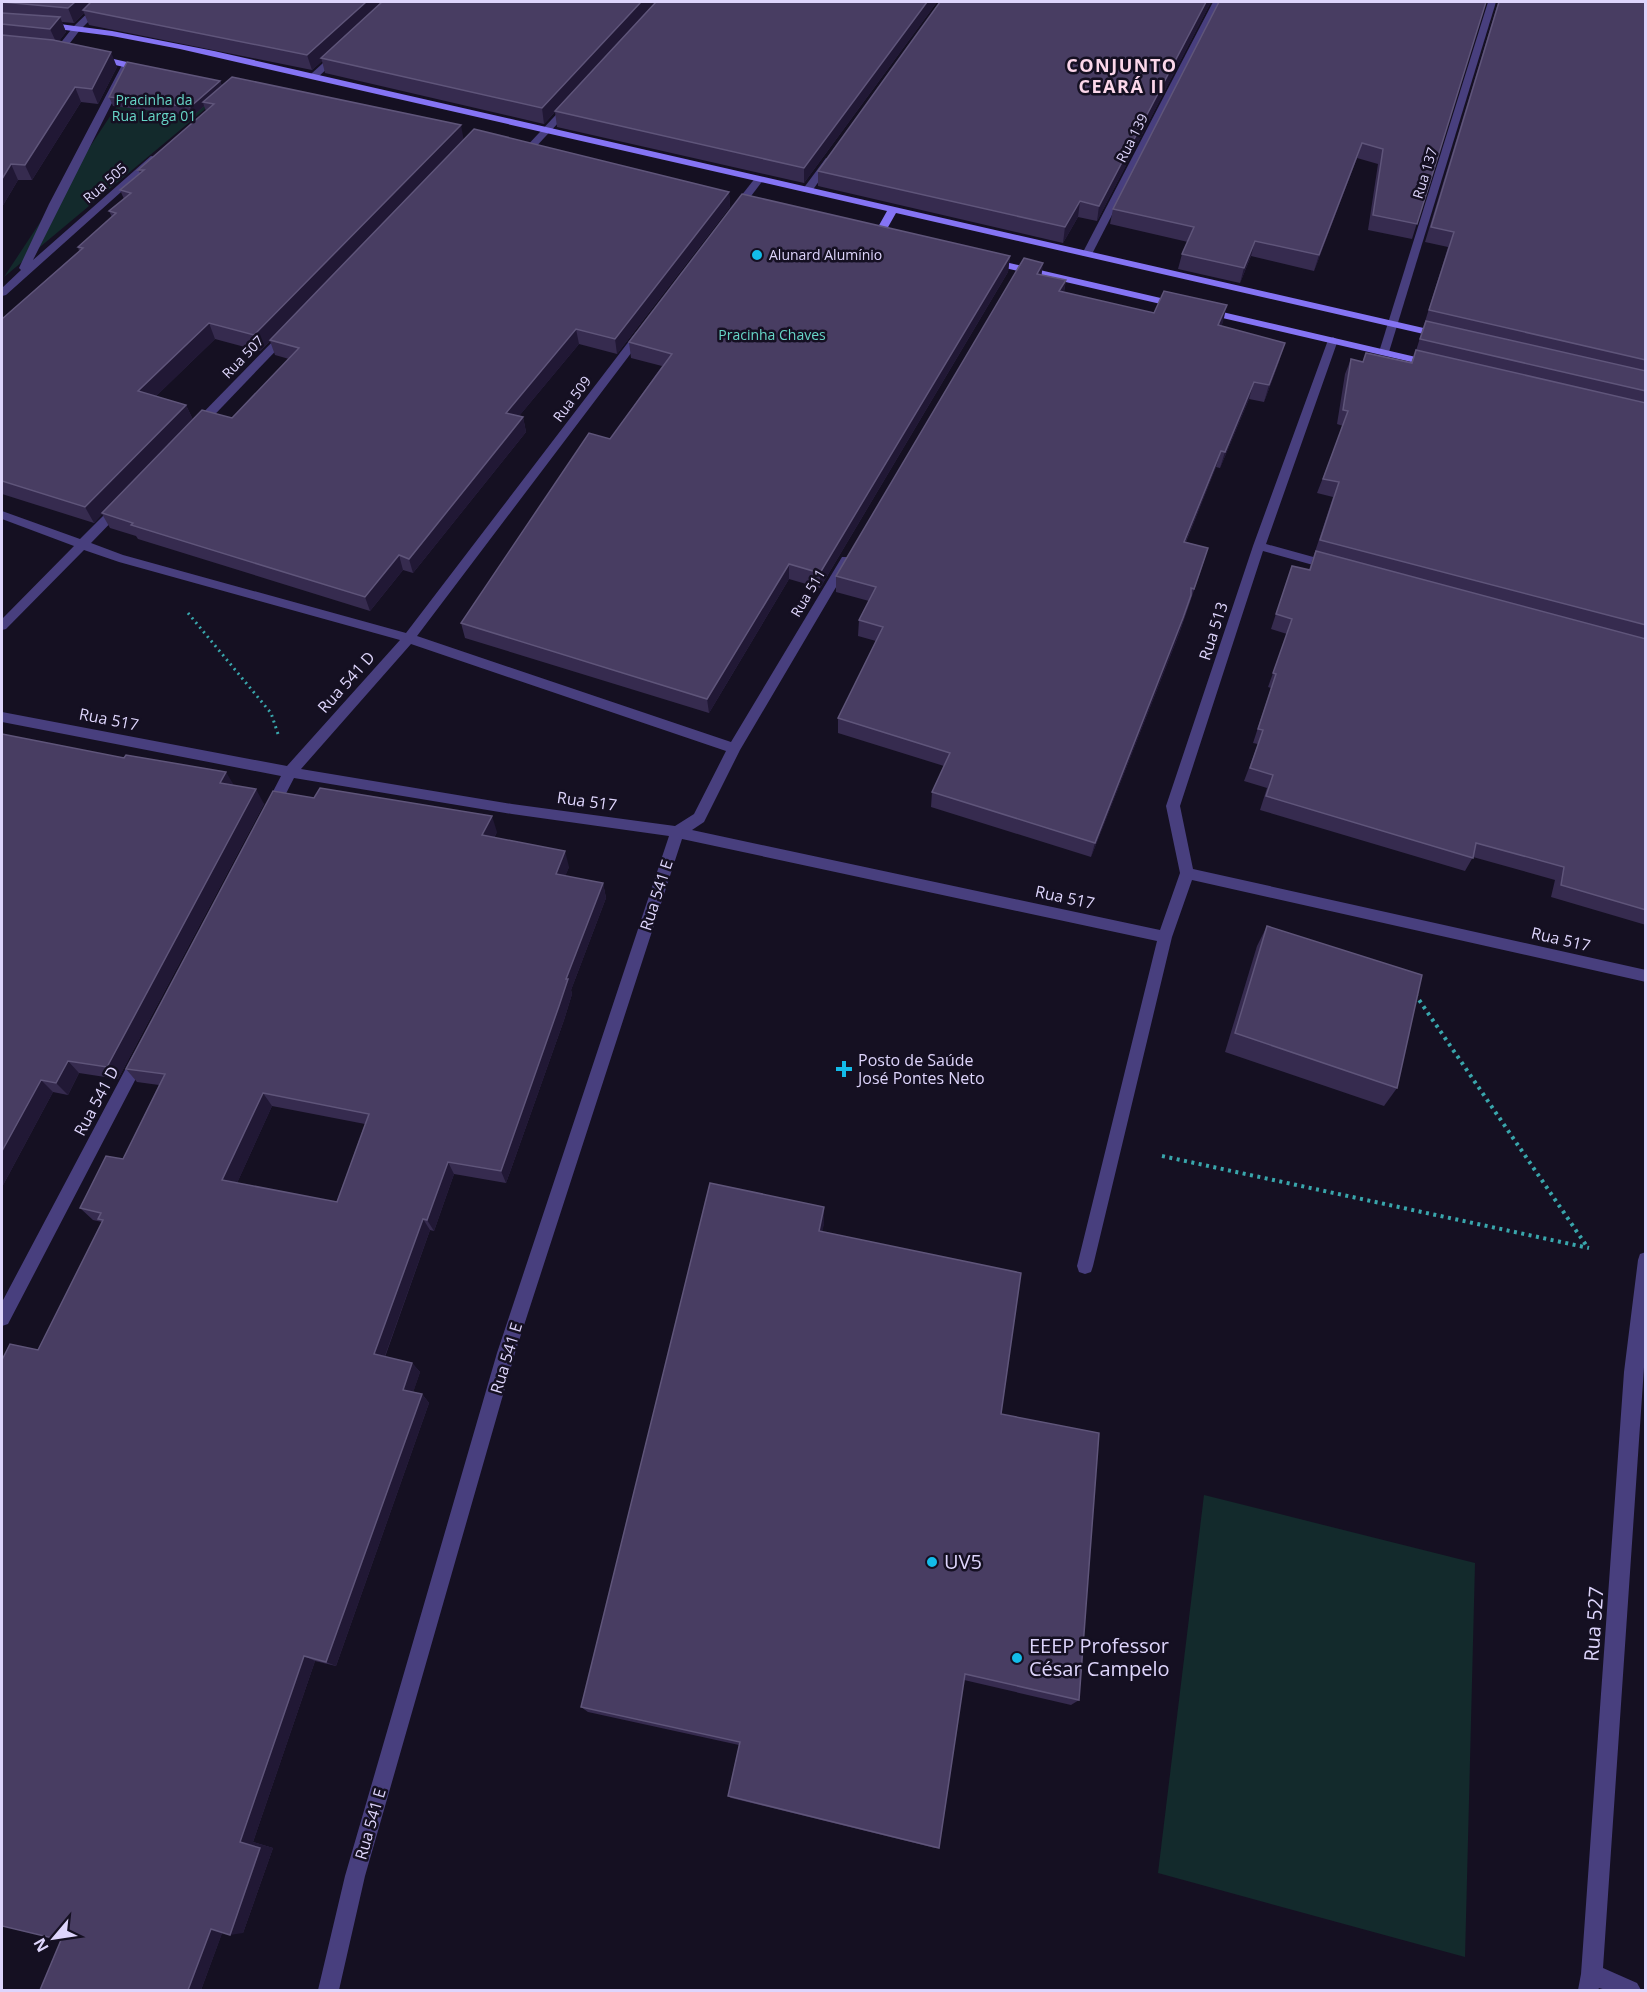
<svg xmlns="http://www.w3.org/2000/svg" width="1647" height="1992" font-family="'Open Sans',sans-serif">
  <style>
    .green { fill: #132a2c }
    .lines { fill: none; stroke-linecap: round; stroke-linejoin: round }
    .path-far1 { stroke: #39a6ac; stroke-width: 3; stroke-dasharray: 2 4; stroke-linecap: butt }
    .path { stroke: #39a6ac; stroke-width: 4; stroke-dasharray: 3 4.5; stroke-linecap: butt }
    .street { fill: #483f7e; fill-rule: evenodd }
    .secondary { fill: #8574f4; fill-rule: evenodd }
    .wall { fill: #362b4f; fill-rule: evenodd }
    .shaded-wall { fill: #211835 }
    .building { fill: #483d62; stroke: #5f557a; stroke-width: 1.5; fill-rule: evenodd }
    .poi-dot { fill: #13bce9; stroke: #151022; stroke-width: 2 }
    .labels { text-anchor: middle; stroke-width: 5; stroke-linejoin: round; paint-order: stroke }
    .far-park-label { font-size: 14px; fill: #67d6c7; stroke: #151022 }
    .far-street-label { font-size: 14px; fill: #ded5fc; stroke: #151022 }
    .far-poi-label { font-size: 14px; fill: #ded5fc; stroke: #151022; text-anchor: start }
    .street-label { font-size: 16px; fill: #ded5fc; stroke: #151022 }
    .poi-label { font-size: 16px; fill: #ded5fc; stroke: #151022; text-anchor: start }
    .far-district-label { font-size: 18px; font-weight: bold; letter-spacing: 1.5px; fill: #fcd7ea; stroke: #151022 }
    .near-poi-label { font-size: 20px; fill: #ded5fc; stroke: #151022; text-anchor: start }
    .near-street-label { font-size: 20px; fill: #ded5fc; stroke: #151022 }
  </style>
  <rect width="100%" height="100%" fill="#151022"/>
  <g class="green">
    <path d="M136,77L216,100L4,277Z"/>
    <path d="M1204,1495L1475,1563L1465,1957L1158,1873Z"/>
  </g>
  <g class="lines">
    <path class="path-far1" d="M188,613L271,713L278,734"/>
    <g class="path">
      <path d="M1415,994L1588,1248"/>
      <path d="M1162,1156L1589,1248"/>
    </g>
    <g class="street">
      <path d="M99,2H108L80,30L63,52H57L55,50L74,26Z"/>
      <path d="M1213,2H1221L1092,254L1083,256L1082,254Z"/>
      <path d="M1488,2H1496L1389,352L1384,355L1380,354L1379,352Z"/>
      <path d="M335,52L343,54L317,78H311V74Z"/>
      <path d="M122,65L130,67L33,260L151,156L159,158L6,295L2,296V288L21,270L19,268L49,204Z"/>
      <path d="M566,104L574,106L531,152H525V148Z"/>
      <path d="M826,158L834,160L812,191H804L803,189Z"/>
      <path d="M756,177L764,179L739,212H731L730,210Z"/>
      <path d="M286,331L290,332V336L200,430H192V424L282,332Z"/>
      <path d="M640,331L645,334L644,336L417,636L731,742L842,557H850L852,560L740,750L704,822L692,830L1160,930L1180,873L1166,806L1253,546L1328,340L1333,337L1338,340L1266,544L1335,563L1337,566L1331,570L1263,551L1180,806L1193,869L1646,970V982L1192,880L1172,937L1093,1266L1091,1272L1085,1274L1079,1272L1077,1266L1157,941L682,839L515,1353L365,1876L339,1990H318L345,1876L497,1353L669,836L512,814L294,778L276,813L271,814L264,809L281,776L2,722V712L287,766L400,640L119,562L84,550L6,629L2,630V619L74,546L2,519V511L80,539L115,504H123V510L91,543L123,555L406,633L636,332ZM411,644L726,751L694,814L675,826L512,804L301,769Z"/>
      <path d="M139,1051L144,1053L147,1058L144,1063L8,1324L2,1326V1302L134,1053Z"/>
      <path d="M1646,1252V1338L1603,1968L1637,1983L1641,1990H1606L1599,1988L1598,1990H1578L1581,1974L1624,1372L1638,1260L1640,1254Z"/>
    </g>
    <g class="secondary">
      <path d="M45,22L112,31L214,51L1441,332L1446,335L1441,338L896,213L883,236L878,239L873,236L887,211L180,49L112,36L42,27L41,25Z"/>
      <path d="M96,55L149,67L151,69L146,72L93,60L91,58Z"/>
      <path d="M988,258L1178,302L1183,305L1178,308L984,263L983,261Z"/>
      <path d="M1205,308L1433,361L1439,364L1433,367L1201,313V309Z"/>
    </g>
  </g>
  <g class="wall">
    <path d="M2,2H937L804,183L557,127L555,112L544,124L325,73L322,61L312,70L89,25L84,13L74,23L62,22L66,32L59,41L117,67L98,104L81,102L32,180H18L2,207Z"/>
    <path d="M1211,2L1097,221L1078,217L1063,243L818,186V171Z"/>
    <path d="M1486,2L1412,239L1368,230L1378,164L1357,158L1314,271L1251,256L1240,283L1178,269L1182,254L1188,242L1110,224L1113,209Z"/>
    <path d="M1497,2H1646V925L1551,897L1555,880L1473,857L1465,871L1260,810L1267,788L1244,781L1258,744L1253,743L1271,688L1268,687L1287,634L1271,629L1287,580L1309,570L1333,497L1317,493L1343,426L1337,424L1345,374L1351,359L1363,362L1411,363L1415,354L1448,247L1425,242L1498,3Z"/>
    <path d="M220,81L222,86L464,140L729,192L730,207L617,354L579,344L519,416L523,417L526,432L413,573L403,570L370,611L138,539L136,536L110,528L102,514L94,523L2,494V319L79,251L78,247L112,217L109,211L124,199L120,190L140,173L138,170L206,111L204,106L193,116L113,106L109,97ZM215,339L260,351L270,341L275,355L289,359L232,418L193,420L186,405L156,396Z"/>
    <path d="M1010,256L1008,272L820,588L789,579L709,713L465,638L461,623L610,439L662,366L631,358L629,342Z"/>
    <path d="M1042,275L1066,280L1064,292L1154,313L1223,322L1221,326L1280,359L1264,402L1249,399L1220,468L1216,467L1186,542L1208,548L1203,564L1179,634L1091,857L931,807L932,792L944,766L838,733V718L876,641L858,636L859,620L869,601L836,592V576Z"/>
    <path d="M2,734L234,786L264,804L118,1079L79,1073L68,1095L53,1092L2,1187Z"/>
    <path d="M497,832L494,838L569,867L565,876L603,883L606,898L571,990L572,994L564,1020L506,1183L454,1174L434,1231L430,1230L385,1357L412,1363L420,1372L413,1392L422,1394L429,1403L336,1666L315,1661L253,1842L273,1848L243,1933H222L201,1990L61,1940L38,1350L102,1222L93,1220L80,1208L123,1159L159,1085L137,1082L126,1069ZM272,1106L365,1124L337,1202L237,1183Z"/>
    <path d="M1267,926L1397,1088L1384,1106L1225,1052L1257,946Z"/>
    <path d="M824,1223L822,1231L1001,1414L1079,1700L1071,1705L964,1680L939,1848H935L731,1798L728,1796L739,1745L588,1712L581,1707Z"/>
  </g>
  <g class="shaded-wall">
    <path d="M75,2H96L83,10L84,13L74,23L68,8Z"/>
    <path d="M366,2H386L321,58L322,61L312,70L307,55Z"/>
    <path d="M641,2H656L544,124L542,108Z"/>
    <path d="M927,2H937L804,183V168Z"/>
    <path d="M1206,2H1211L1097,221L1099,206Z"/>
    <path d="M60,17L66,32L57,44L50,29Z"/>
    <path d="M111,52L117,67L98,104L92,89Z"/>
    <path d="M220,81L223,90L203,102L204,106L193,116L190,107Z"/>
    <path d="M75,87L81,102L32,180L25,165Z"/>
    <path d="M461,125L464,141L260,351L254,335Z"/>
    <path d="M1362,143L1357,158L1314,271L1319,255Z"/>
    <path d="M11,164L18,180L2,207V179Z"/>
    <path d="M729,192L730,207L617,354L615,339Z"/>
    <path d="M1080,201L1078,217L1063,243L1065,227Z"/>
    <path d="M1255,241L1251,256L1240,283L1244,268Z"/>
    <path d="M1010,256L1008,272L820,588V573Z"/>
    <path d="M1043,263L1041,280L1037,274Z"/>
    <path d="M1066,280L1063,297L1059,291Z"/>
    <path d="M1227,305L1223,322L1214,342L1218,325Z"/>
    <path d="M209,323L215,339L145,407L138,391Z"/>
    <path d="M576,329L579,344L510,427L506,413Z"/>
    <path d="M1285,343L1280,359L1264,402L1269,385Z"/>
    <path d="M1254,382L1249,399L1220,468L1225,452Z"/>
    <path d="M186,405L193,420L94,523L85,507Z"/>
    <path d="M523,417L526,432L413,573L409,559Z"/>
    <path d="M1221,451L1216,467L1179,558L1184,542Z"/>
    <path d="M399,555L403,570L370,611L365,597Z"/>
    <path d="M789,564V579L709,713L707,699Z"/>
    <path d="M1191,595L1179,634L1091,857L1095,843Z"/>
    <path d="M226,772L235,787L220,783Z"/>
    <path d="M256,789L264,804L118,1079L107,1067Z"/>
    <path d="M492,816L497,832L487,851L482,835Z"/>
    <path d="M565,851L569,867L560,890L556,874Z"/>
    <path d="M603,883L606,898L571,990L572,994L564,1020L506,1183L501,1171L566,979Z"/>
    <path d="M68,1061L79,1073L68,1095L56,1083Z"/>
    <path d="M41,1080L53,1092L2,1187V1151Z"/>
    <path d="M263,1093L272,1106L233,1192L222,1180Z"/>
    <path d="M448,1162L454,1174L434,1231L427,1220Z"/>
    <path d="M824,1207V1223L820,1246L819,1231Z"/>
    <path d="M423,1219L430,1230L382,1364L374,1354Z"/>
    <path d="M412,1363L420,1372L411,1399L403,1390Z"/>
    <path d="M422,1394L429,1403L336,1666L326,1662Z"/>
    <path d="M304,1656L315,1661L253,1842L273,1848L243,1933L230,1935L240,1842Z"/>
    <path d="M224,1928L201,1990H188L211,1929Z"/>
  </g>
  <g class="building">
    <path d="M2,2H75L68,8Z"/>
    <path d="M91,2H366L307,55L83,10Z"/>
    <path d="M382,2H641L542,108L321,58Z"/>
    <path d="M656,2H927L804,168L555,111Z"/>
    <path d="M940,2H1206L1099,206L1080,201L1065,227L818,171Z"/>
    <path d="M1219,2H1486L1417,224L1373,215L1383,149L1362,143L1319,255L1255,241L1244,268L1182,254L1194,227L1113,209Z"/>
    <path d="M1499,2H1646V360L1429,310L1454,232L1431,227Z"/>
    <path d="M2,13L60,17L50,29L2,24Z"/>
    <path d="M2,35L53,40L111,52L92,89L75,87L25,165L11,164L2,179Z"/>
    <path d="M127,62L220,81L190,107L109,97Z"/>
    <path d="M232,77L461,125L254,335L209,323L138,391L186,405L85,507L2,481V319L83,248L78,247L116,213L109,211L131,193L120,190L144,170H138L214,104L203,102Z"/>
    <path d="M474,129L729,192L615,339L576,329L506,413L523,417L409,559L399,555L365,597L131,525L133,523L102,513L202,410L232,418L299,348L270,340Z"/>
    <path d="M742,194L1010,256L820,573L789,564L707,699L461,623L589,433L610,439L672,354L629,342Z"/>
    <path d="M1024,258L1043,263L1037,274L1066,280L1059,291L1154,313L1164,291L1227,305L1218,325L1285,343L1269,385L1254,382L1225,452L1221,451L1184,542L1208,548L1194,589L1191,588V595L1183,618L1095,843L932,792L950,753L838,718L883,627L859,620L876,587L836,576Z"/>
    <path d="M1426,321L1646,371V391L1420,339Z"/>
    <path d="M1416,350L1646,403V625L1320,540L1339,482L1323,479L1348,411L1343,410L1351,359L1363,362L1366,353L1412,363Z"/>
    <path d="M1316,551L1646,639V910L1561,885L1564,867L1476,843L1473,858L1266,796L1273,775L1250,768L1263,730L1258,729L1276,674L1273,673L1292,619L1276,614L1292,566L1310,570Z"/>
    <path d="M2,734L124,758L126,755L226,772L220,783L256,789L107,1067L68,1061L56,1083L41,1080L2,1151Z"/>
    <path d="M320,788L492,816L482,835L565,851L556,874L603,883L566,979H568L559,1006L501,1171L448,1162L427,1220L423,1219L374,1354L412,1363L403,1390L422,1394L326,1662L304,1656L240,1842L260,1848L230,1935L211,1929L188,1990H40L61,1940L2,1926V1360L10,1344L38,1350L103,1220L98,1219L101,1213L80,1208L106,1156L123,1159L165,1074L126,1069L273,791L314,798ZM263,1093L369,1114L337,1202L222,1180Z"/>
    <path d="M1267,926L1422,975L1397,1088L1235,1033Z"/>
    <path d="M710,1183L824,1207L819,1231L1021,1273L1001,1414L1099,1433L1079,1700L965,1674L939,1848L728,1796L740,1742L581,1707Z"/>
  </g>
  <g class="poi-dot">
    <circle cx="757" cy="255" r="6"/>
    <path d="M841 1060h6v6h6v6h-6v6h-6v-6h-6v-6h6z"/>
    <circle cx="932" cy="1562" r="6"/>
    <circle cx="1017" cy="1658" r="6"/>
  </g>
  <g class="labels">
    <g class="far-park-label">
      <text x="154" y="105">Pracinha da<tspan x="154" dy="16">Rua Larga 01</tspan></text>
      <text x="772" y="340">Pracinha Chaves</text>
    </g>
    <g class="far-street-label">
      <text transform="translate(1132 138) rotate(-63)" y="5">Rua 139</text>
      <text transform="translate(1425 173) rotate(-73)" y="5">Rua 137</text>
      <text transform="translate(105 183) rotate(-41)" y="5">Rua 505</text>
      <text transform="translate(243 357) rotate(-46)" y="5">Rua 507</text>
      <text transform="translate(572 399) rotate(-53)" y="5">Rua 509</text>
      <text transform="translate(808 593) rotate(-59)" y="5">Rua 511</text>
    </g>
    <g class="far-poi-label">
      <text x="769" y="260">Alunard Alumínio</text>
    </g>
    <g class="street-label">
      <text transform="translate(1213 631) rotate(-72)" y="6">Rua 513</text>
      <text transform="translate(346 682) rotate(-48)" y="6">Rua 541 D</text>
      <text transform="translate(109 719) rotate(11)" y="6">Rua 517</text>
      <text transform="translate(587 801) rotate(8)" y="6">Rua 517</text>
      <text transform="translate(656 895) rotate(-72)" y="6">Rua 541 E</text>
      <text transform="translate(1065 897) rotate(12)" y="6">Rua 517</text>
      <text transform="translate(1561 939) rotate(13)" y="6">Rua 517</text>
      <text transform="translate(96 1101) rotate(-62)" y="6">Rua 541 D</text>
      <text transform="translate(506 1358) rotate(-73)" y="6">Rua 541 E</text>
      <text transform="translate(370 1824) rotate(-74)" y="6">Rua 541 E</text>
    </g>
    <g class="poi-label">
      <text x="858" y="1066">Posto de Saúde<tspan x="858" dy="18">José Pontes Neto</tspan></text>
    </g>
    <g class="far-district-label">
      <text x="1122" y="72">CONJUNTO<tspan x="1122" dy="21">CEARÁ II</tspan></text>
    </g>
    <g class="near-poi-label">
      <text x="944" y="1569">UV5</text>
      <text x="1029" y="1653">EEEP Professor<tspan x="1029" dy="23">César Campelo</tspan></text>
    </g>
    <g class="near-street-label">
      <text transform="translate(1594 1624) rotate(-86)" y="7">Rua 527</text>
    </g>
  </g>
  <rect width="1647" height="1992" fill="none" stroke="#ded5fc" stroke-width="6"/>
  <g transform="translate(54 1938) rotate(241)" stroke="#151022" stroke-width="4.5" paint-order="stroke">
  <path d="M0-4.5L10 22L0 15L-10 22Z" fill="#ded5fc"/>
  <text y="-9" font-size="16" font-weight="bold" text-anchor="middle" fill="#ded5fc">N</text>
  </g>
</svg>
